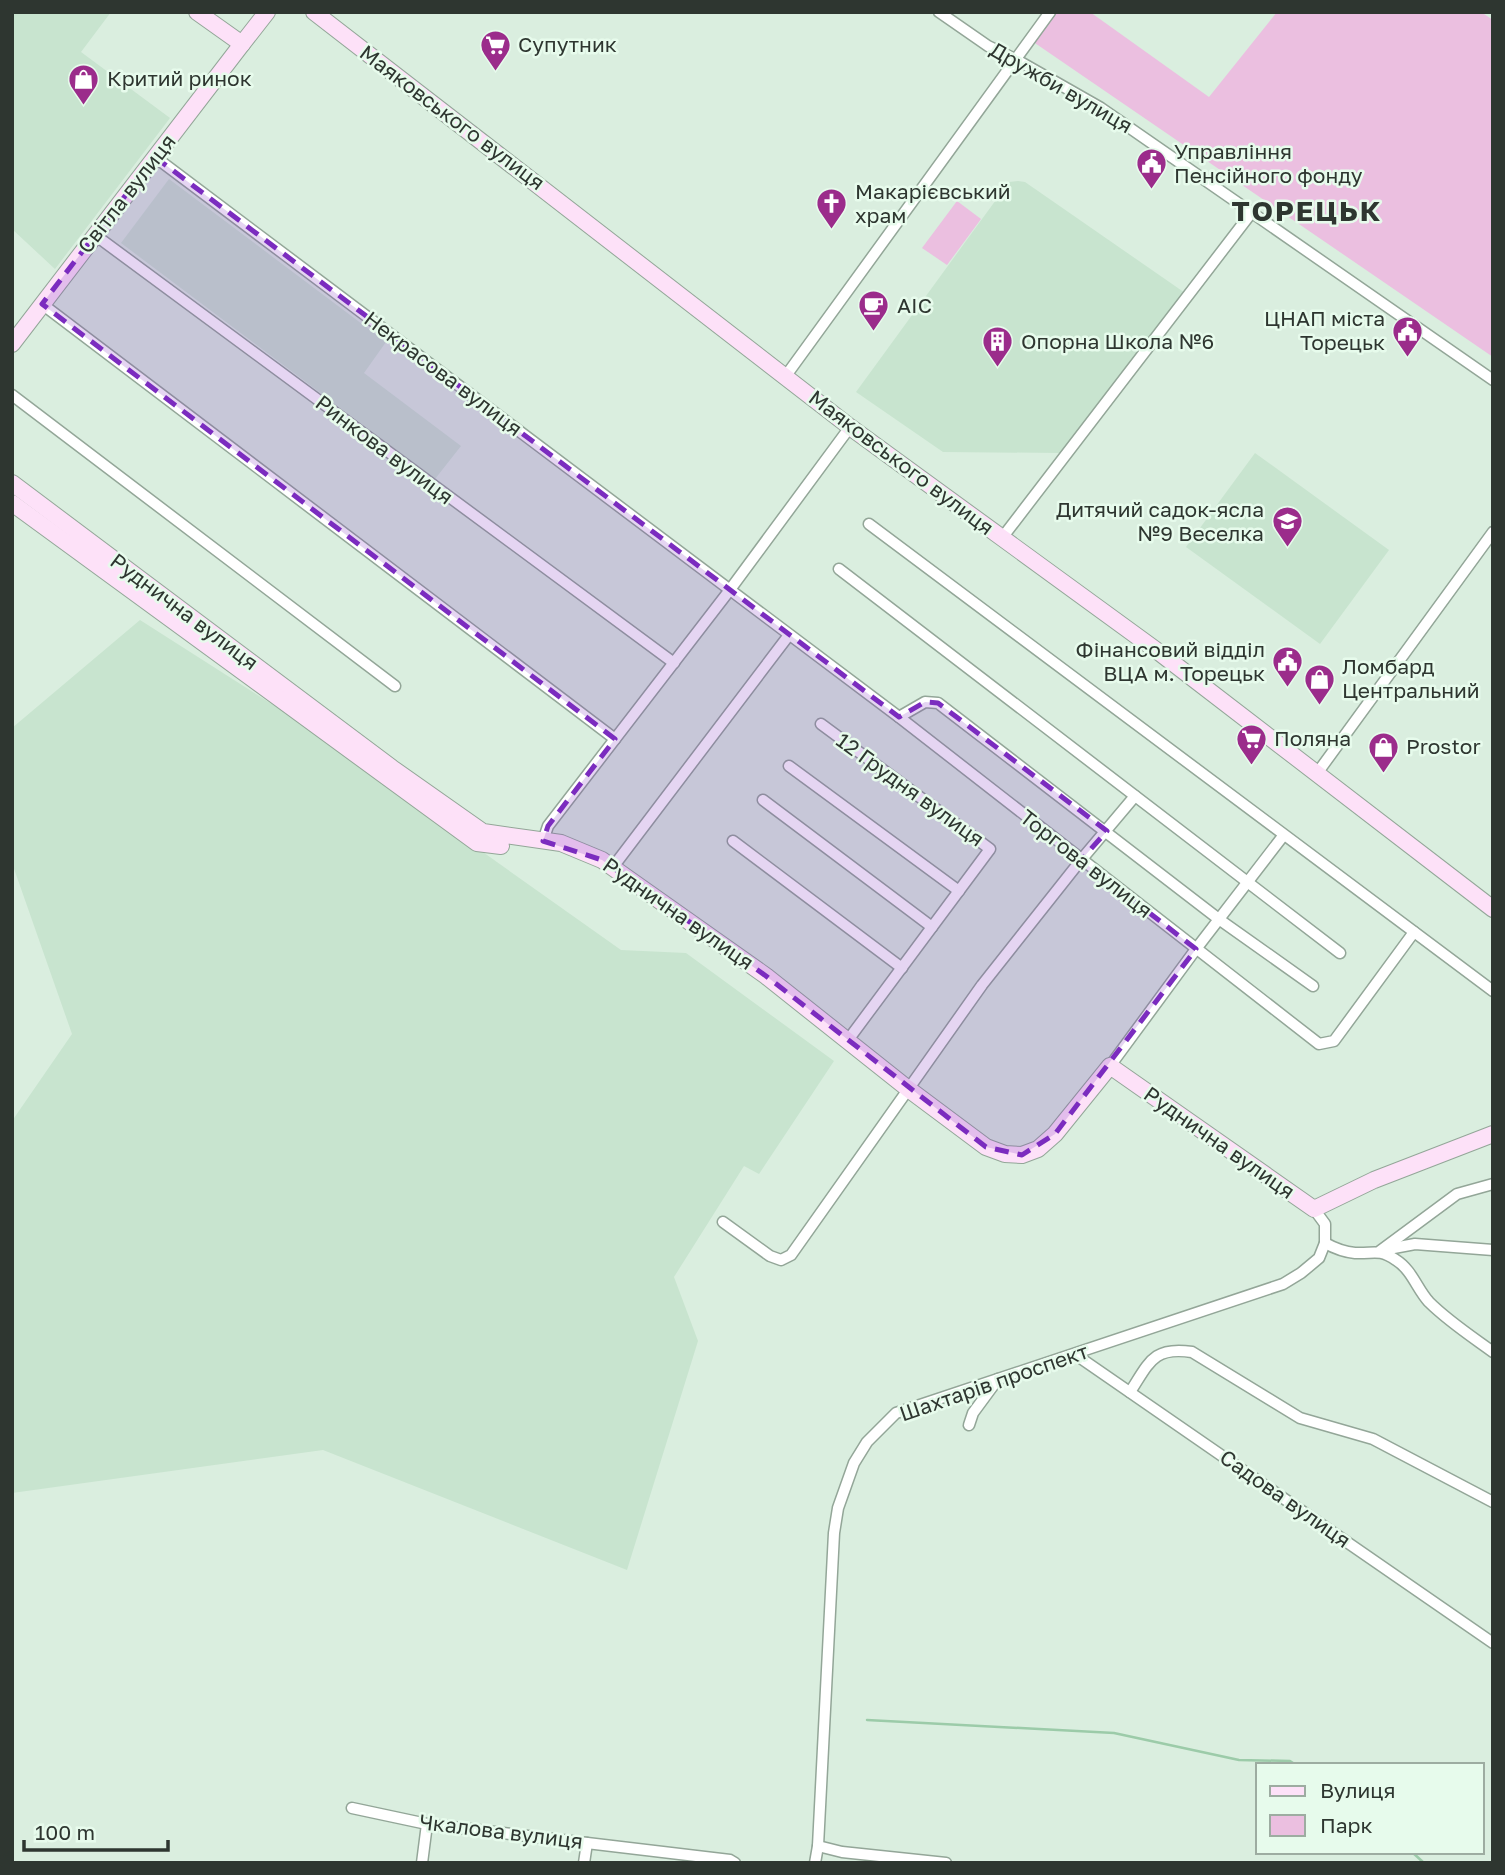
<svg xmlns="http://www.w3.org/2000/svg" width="1505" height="1875" font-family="'Golos Text',sans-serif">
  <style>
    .built { fill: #c8e4cf }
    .green { fill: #ebbfe0 }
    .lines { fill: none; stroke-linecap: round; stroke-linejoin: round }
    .stream { stroke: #9ccba9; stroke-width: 2.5 }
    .street-casing { stroke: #93a698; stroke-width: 13 }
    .secondary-casing { stroke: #93a698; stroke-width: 18 }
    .street { stroke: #fff; stroke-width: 10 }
    .secondary { stroke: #fde1f8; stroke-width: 16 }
    .marked { fill: #7b2cbf; fill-opacity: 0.2; stroke: #7b2cbf; stroke-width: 5; stroke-dasharray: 14 9; stroke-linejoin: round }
    .labels { text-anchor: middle; stroke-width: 5; stroke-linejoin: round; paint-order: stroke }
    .poi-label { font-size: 21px; fill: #2e3630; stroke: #e7fbec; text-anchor: start }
    .street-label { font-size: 21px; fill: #2e3630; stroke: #e7fbec }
    .district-label { font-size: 28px; font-weight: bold; letter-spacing: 2px; fill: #2e3630; stroke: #e7fbec }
  </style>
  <rect width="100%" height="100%" fill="#daeedf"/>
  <g class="built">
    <path d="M12,12H111L81,52L170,118L55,269L12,229Z"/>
    <path d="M169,179L386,342L364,373L461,446L435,479L121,243Z"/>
    <path d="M1018,181L1025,182L1188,295L1061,453L943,452L856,392L1009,182Z"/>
    <path d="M1255,453L1389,550L1320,644L1186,547Z"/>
    <path d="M140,620L295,719L621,950L686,953L834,1061L759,1174L744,1166L674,1277L698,1341L627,1570L323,1450L12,1493V1121L72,1034L12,863V728Z"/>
  </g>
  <g class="green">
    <path d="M1050,12H1090L1209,97L1277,12H1481L1493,20V357L1029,39Z"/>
    <path d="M957,201L981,219L947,265L922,248Z"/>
  </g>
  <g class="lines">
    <g class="stream">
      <path d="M867,1720L1114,1733L1239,1760L1290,1761L1296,1765"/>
      <path d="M1412,1852L1424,1863"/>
    </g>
    <defs>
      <g id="street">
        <path d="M939,12L988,46L1015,59L1101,108L1493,380"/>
        <path d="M155,157L899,717L1319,1044L1334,1041L1414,932"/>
        <path d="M95,235L674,663"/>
        <path d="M42,304L615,739"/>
        <path d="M785,377L1050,12"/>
        <path d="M12,395L395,686"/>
        <path d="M869,524L1493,991"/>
        <path d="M1002,538L1252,212"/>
        <path d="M839,569L1340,953"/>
        <path d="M899,717L925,702L938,703L1220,920L1313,986"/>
        <path d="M821,724L990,849L848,1040"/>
        <path d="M789,766L959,891"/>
        <path d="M1318,772L1493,532"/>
        <path d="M763,800L932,927"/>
        <path d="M543,841L548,826L729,591L850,427"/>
        <path d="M733,841L902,968"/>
        <path d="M613,867L789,635"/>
        <path d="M1110,1066L1196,949L1283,836"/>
        <path d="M723,1222L770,1256L781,1260L791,1255L982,985L1081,860L1135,796"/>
        <path d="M1325,1243C1334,1248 1344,1252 1355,1253C1374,1254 1378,1248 1396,1260C1412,1270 1417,1289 1429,1302C1448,1321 1471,1336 1493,1352"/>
        <path d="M1383,1250L1415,1244L1493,1250"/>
        <path d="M1380,1251L1457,1194L1493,1184"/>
        <path d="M1076,1355L1493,1643"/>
        <path d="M1130,1392C1149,1363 1153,1346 1192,1352L1300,1418L1373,1439L1493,1502"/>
        <path d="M969,1425L973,1413L998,1379"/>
        <path d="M352,1808L427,1824L730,1860L735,1863"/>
        <path d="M818,1846L842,1852L946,1863"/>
        <path d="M422,1863L427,1824"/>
        <path d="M584,1863L587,1843"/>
        <path d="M815,1863L818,1846L834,1533L838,1508L854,1463L867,1442L896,1413L1283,1284L1301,1273L1319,1258L1325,1243V1224L1314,1209"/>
      </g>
      <g id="secondary">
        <path d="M197,12L242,44L267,12"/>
        <path d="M314,12L850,427L1160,653L1493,909"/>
        <path d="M12,344L242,44"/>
        <path d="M12,483L392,768L483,832L561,843L602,860L766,976L907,1088L986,1147L1005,1154L1022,1155L1038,1149L1055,1134L1110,1066L1314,1209L1374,1180L1493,1134"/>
        <path d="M12,503L477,843L501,846"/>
      </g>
    </defs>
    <use href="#street" class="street-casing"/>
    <use href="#secondary" class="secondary-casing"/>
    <use href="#street" class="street"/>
    <use href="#secondary" class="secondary"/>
  </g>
  <path class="marked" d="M155,157L899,717L925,702L938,703L1107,831L1081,860L1196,949L1055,1134L1022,1155L986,1147L766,976L602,860L543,841L548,826L615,739L42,304Z"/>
  <defs>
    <symbol id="supermarket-pin" viewBox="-11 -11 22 30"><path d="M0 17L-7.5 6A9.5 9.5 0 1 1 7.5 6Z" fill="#9b2c8b" stroke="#e7fbec"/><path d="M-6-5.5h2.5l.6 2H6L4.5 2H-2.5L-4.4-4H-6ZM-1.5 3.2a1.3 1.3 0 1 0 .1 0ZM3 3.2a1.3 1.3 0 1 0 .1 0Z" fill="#fff"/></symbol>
    <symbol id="shop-pin" viewBox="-11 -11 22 30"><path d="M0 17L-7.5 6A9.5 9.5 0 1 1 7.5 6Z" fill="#9b2c8b" stroke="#e7fbec"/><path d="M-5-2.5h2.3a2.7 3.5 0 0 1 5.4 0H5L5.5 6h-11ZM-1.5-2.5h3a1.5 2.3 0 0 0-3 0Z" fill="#fff"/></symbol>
    <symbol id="civic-pin" viewBox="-11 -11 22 30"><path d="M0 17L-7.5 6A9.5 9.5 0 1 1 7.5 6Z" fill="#9b2c8b" stroke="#e7fbec"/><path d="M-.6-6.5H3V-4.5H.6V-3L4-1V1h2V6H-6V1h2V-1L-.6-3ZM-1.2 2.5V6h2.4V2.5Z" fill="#fff"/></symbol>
    <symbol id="church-pin" viewBox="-11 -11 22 30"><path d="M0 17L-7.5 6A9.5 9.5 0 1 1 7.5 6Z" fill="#9b2c8b" stroke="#e7fbec"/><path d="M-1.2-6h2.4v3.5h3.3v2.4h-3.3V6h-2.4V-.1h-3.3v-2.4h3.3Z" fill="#fff"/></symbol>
    <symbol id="cafe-pin" viewBox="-11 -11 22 30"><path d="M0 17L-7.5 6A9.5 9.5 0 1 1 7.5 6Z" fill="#9b2c8b" stroke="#e7fbec"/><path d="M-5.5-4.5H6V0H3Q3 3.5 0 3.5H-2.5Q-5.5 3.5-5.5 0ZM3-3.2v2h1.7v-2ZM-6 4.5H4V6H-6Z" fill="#fff"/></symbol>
    <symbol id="building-pin" viewBox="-11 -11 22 30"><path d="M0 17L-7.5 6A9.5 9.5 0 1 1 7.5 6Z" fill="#9b2c8b" stroke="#e7fbec"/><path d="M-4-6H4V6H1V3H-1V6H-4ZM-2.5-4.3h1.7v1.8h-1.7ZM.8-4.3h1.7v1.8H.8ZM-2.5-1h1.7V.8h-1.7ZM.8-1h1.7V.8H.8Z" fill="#fff"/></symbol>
    <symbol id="school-pin" viewBox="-11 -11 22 30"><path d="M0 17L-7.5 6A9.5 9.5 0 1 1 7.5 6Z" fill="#9b2c8b" stroke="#e7fbec"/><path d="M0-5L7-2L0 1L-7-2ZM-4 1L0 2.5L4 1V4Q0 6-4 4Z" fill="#fff"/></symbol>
  </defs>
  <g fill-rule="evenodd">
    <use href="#supermarket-pin" x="478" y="28" width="35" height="47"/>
    <use href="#shop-pin" x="66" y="62" width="35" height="47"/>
    <use href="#civic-pin" x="1134" y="146" width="35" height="47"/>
    <use href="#church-pin" x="814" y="186" width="35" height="47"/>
    <use href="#cafe-pin" x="856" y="288" width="35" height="47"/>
    <use href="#civic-pin" x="1390" y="314" width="35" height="47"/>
    <use href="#building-pin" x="980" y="324" width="35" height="47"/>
    <use href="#school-pin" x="1270" y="504" width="35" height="47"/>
    <use href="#civic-pin" x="1270" y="644" width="35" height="47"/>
    <use href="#shop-pin" x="1302" y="662" width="35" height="47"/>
    <use href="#supermarket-pin" x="1234" y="722" width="35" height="47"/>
    <use href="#shop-pin" x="1366" y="730" width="35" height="47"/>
  </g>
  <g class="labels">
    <g class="poi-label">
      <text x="518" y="52">Супутник</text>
      <text x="107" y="86">Критий ринок</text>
      <text x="1174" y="159">Управління<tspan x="1174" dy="24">Пенсійного фонду</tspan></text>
      <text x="855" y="199">Макарієвський<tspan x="855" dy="24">храм</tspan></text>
      <text x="897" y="313">АІС</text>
      <text x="1385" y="326" text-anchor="end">ЦНАП міста<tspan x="1385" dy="24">Торецьк</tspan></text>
      <text x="1021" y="349">Опорна Школа №6</text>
      <text x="1264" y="517" text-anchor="end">Дитячий садок-ясла<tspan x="1264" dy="24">№9 Веселка</tspan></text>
      <text x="1265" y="657" text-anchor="end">Фінансовий відділ<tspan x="1265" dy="24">ВЦА м. Торецьк</tspan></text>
      <text x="1342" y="674">Ломбард<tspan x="1342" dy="24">Центральний</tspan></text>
      <text x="1274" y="746">Поляна</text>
      <text x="1406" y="754">Prostor</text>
    </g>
    <g class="street-label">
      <text transform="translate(1061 88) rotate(30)" y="7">Дружби вулиця</text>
      <text transform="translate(452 118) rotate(37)" y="7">Маяковського вулиця</text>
      <text transform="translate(127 194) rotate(-52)" y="7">Світла вулиця</text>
      <text transform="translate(443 374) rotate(37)" y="7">Некрасова вулиця</text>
      <text transform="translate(384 450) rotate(37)" y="7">Ринкова вулиця</text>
      <text transform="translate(901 463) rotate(37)" y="7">Маяковського вулиця</text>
      <text transform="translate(184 612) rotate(37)" y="7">Руднична вулиця</text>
      <text transform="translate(910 790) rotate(36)" y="7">12 Грудня вулиця</text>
      <text transform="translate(1086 864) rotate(38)" y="7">Торгова вулиця</text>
      <text transform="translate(678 914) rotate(35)" y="7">Руднична вулиця</text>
      <text transform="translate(1219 1143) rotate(35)" y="7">Руднична вулиця</text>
      <text transform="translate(994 1383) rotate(-19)" y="7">Шахтарів проспект</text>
      <text transform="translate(1285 1499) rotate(35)" y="7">Садова вулиця</text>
      <text transform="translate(501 1832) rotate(7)" y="7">Чкалова вулиця</text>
    </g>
    <g class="district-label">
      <text x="1307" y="221">ТОРЕЦЬК</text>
    </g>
  </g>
  <rect width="1505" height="1875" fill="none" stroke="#2e3630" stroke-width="28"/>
  <rect x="1256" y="1763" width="228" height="91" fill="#e7fbec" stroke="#9daca1" stroke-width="2"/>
  <rect x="1270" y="1786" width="35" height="10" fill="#fde1f8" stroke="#9daca1" stroke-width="2"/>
  <text x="1320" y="1798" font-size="21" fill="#2e3630">Вулиця</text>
  <rect x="1270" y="1815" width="35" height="21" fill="#ebbfe0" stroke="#9daca1" stroke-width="2"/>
  <text x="1320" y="1833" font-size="21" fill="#2e3630">Парк</text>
  <path d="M24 1840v10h144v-10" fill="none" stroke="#2e3630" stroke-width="3.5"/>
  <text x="35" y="1840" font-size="21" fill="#2e3630" stroke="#e7fbec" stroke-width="5" paint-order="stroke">100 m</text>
</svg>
